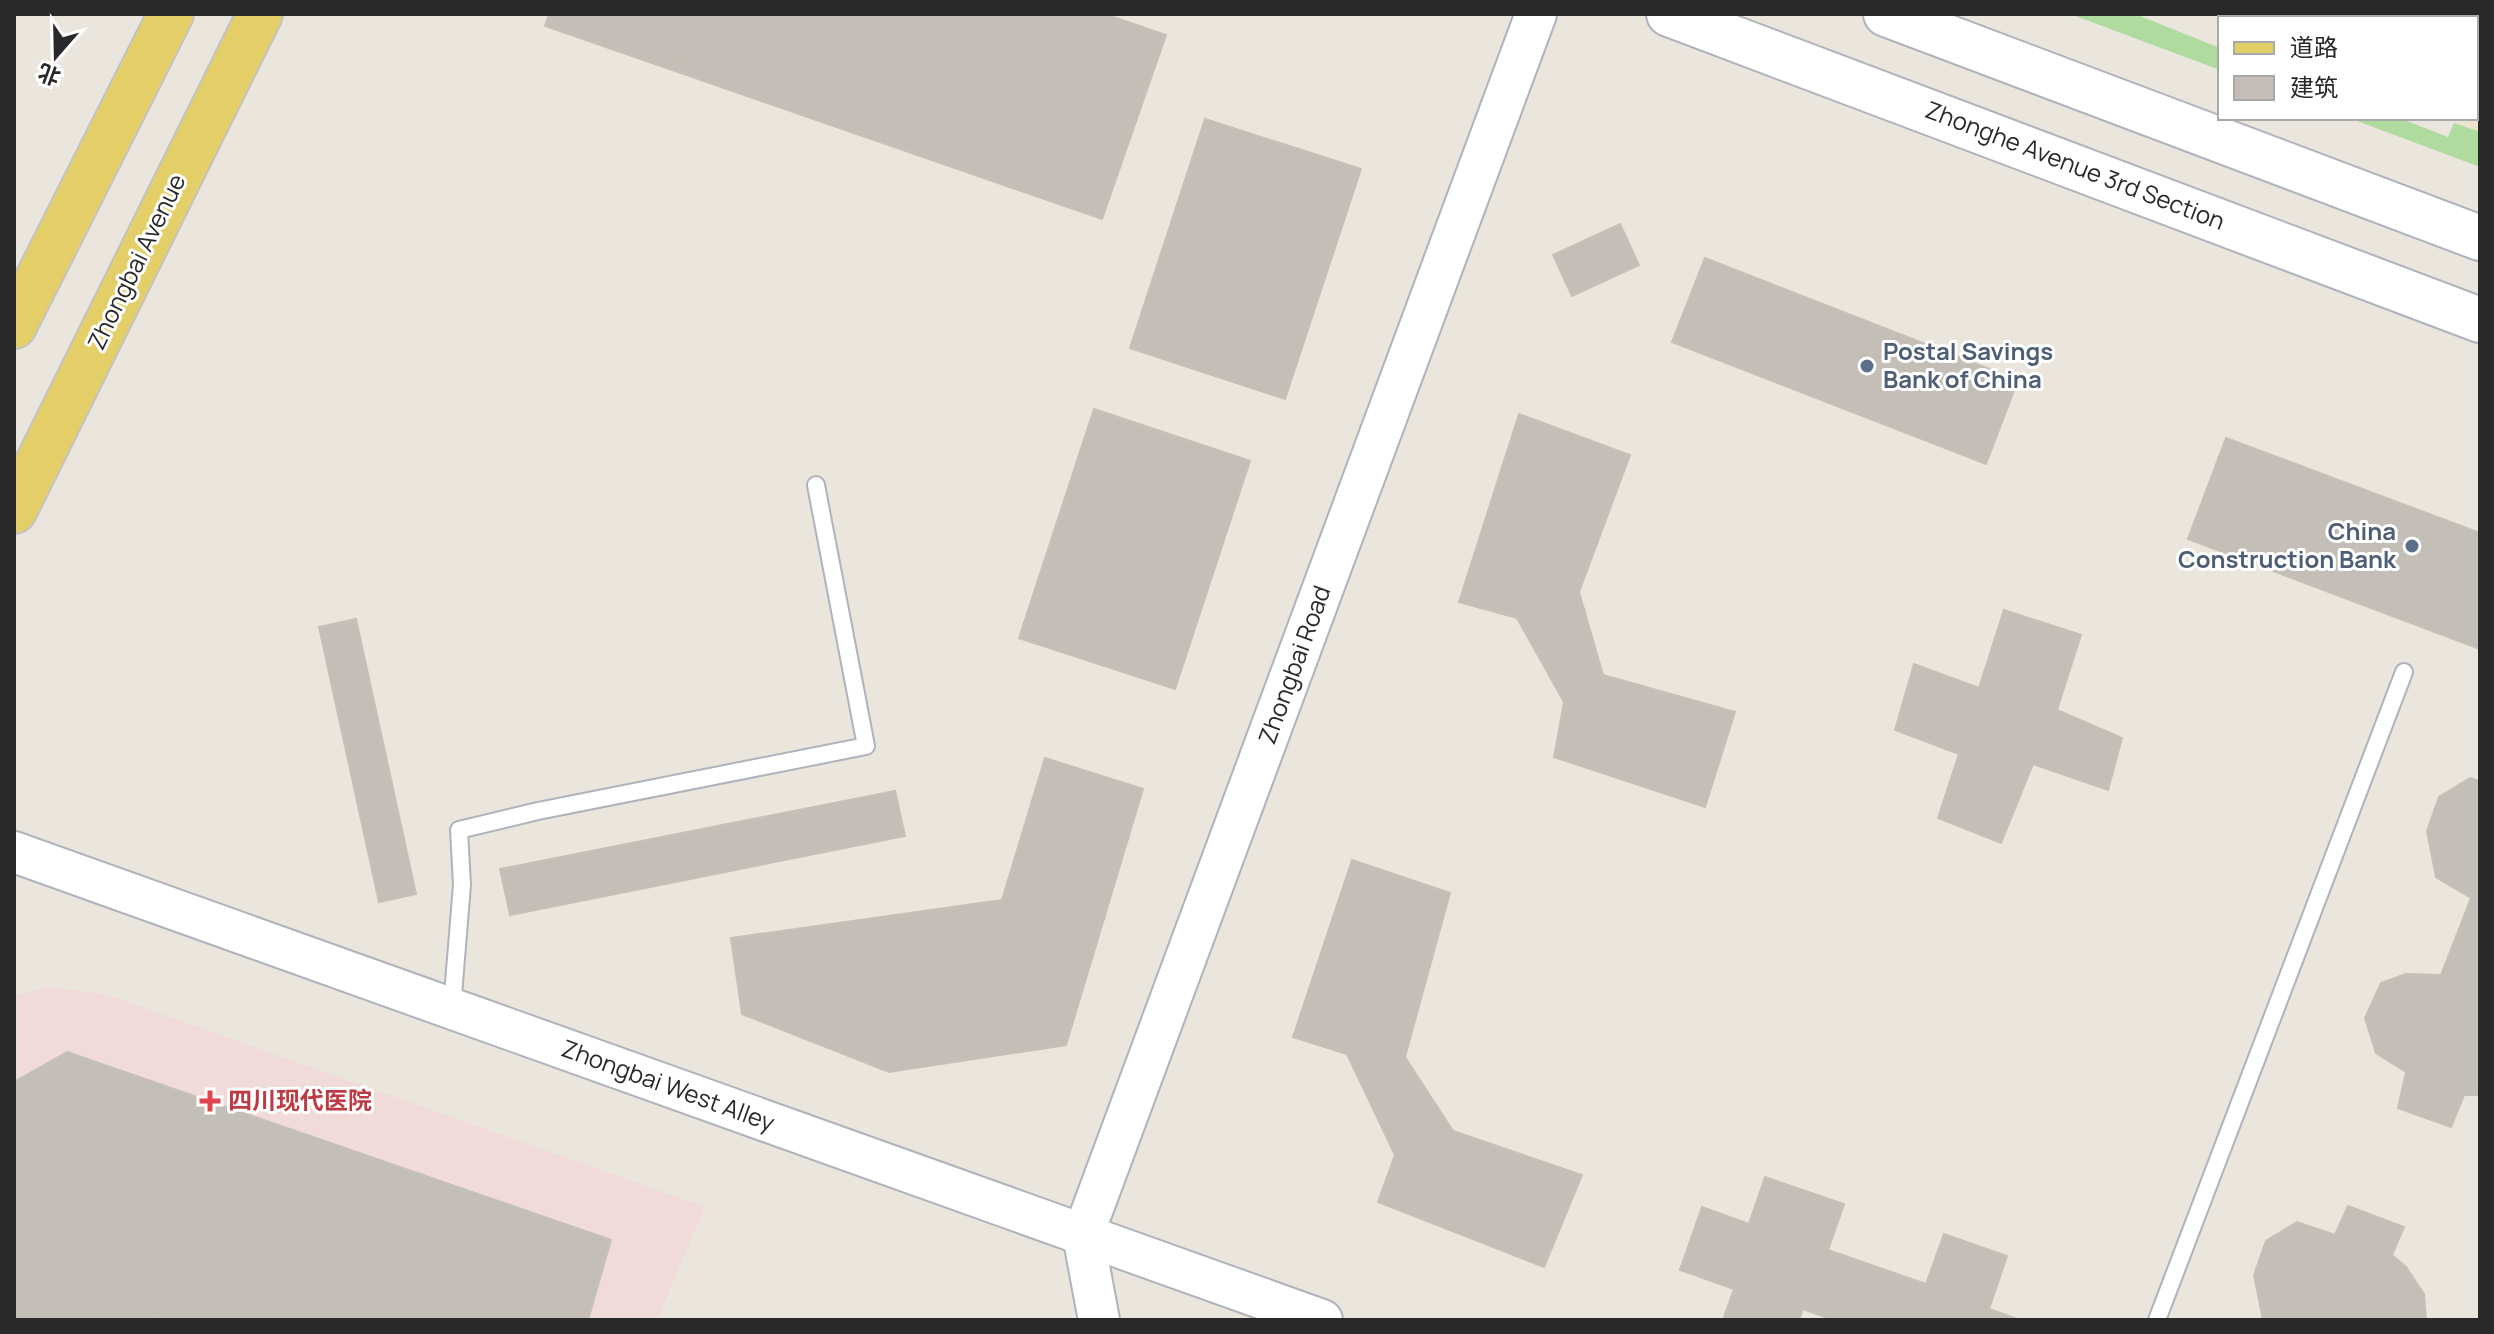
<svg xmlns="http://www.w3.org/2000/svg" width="2494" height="1334" font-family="Manrope,'Noto Sans SC',sans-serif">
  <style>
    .education { fill: #eae3cd }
    .medical { fill: #f0dbda }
    .green { fill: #afdc9e }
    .building { fill: #c3bfb8; stroke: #c5c1b6; stroke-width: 2 }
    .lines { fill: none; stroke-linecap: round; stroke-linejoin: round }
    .service-casing { stroke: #b0b2bc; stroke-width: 20 }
    .tertiary-casing { stroke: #b0b2bc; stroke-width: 44 }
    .secondary-casing { stroke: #b0b2bc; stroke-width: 48 }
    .primary-casing { stroke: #c3c3c3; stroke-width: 48 }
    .service { stroke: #fff; stroke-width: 16 }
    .tertiary { stroke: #fff; stroke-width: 40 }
    .secondary { stroke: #fff; stroke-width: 44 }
    .primary { stroke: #e4ce68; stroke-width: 44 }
    .service-dot { fill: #5c6f8a; stroke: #fff; stroke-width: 3 }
    .health-dot { fill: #e0444e; stroke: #fff; stroke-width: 3 }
    .labels { text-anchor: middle; stroke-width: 6; stroke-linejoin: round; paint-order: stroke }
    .street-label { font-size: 24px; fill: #292929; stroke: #fff }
    .service-label { font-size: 24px; font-weight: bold; fill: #4e5e75; stroke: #fff; text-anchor: start }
    .health-label { font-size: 24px; font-weight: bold; fill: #be3a42; stroke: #fff; text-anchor: start }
  </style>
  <rect width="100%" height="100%" fill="#eae5dd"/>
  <path class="education" d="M2480,52V132L2454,123L2456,118H2476V63Z"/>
  <path class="medical" d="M51,987L105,994L705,1207L657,1320H14V995Z"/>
  <g class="green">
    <path d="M2070,14H2135L2220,48V70Z"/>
    <path d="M2349,118H2399L2448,137L2454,123L2480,132V167Z"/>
  </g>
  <g class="building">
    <path d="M549,14H1105L1166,35L1102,219L545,26Z"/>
    <path d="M562,14H784L758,88L561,18Z"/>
    <path d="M939,14H1061L1150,45L1096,202L898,133Z"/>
    <path d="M1205,119L1361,169L1285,399L1130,348Z"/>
    <path d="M1620,224L1639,265L1572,296L1553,255Z"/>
    <path d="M1705,258L2018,380L1986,464L1672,342Z"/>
    <path d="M1094,409L1250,461L1175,689L1019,638Z"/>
    <path d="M1519,414L1630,455L1579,592L1603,675L1735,712L1705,807L1554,757L1564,702L1517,618L1459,602Z"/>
    <path d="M2226,438L2480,533V649L2188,539Z"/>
    <path d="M2004,610L2081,635L2057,710L2122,738L2108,790L2033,764L2001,843L1938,818L1959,754L1895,730L1914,664L1979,688Z"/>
    <path d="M356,619L416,894L379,902L319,627Z"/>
    <path d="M1045,758L1143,789L1066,1045L889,1072L742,1014L731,938L1002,900Z"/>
    <path d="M2470,778L2480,781V1095H2464L2451,1127L2398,1108L2406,1072L2376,1053L2365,1018L2381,983L2406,974L2441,975L2471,898L2436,877L2427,831L2439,797Z"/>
    <path d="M895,791L905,836L510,915L500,869Z"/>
    <path d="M1352,860L1450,893L1405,1057L1453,1131L1582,1175L1544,1267L1378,1202L1395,1155L1347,1054L1293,1037Z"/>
    <path d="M67,1052L611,1240L588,1320H532L517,1245L155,1316V1320H14V1082Z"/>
    <path d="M1765,1177L1844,1204L1828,1250L1926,1284L1944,1234L2007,1256L1989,1309L2020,1320H1833L1803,1309L1799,1320H1723L1734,1289L1680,1270L1702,1207L1749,1224Z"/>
    <path d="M2348,1206L2404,1227L2392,1255L2406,1267L2424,1294L2426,1320H2263L2254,1275L2266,1241L2297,1222L2335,1235Z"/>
    <path d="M517,1245L532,1320H155V1316Z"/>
  </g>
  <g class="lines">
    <defs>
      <g id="service">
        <path d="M452,1007L462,885L459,830L538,811L866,746L816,485"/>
        <path d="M2157,1320L2404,672"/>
      </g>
      <g id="tertiary">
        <path d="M14,852L1322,1320"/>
        <path d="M1099,1320L1083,1235L1536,14"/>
      </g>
      <g id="secondary">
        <path d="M1669,14L2480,320"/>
        <path d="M1886,14L2480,238"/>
      </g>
      <g id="primary">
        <path d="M14,326L171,14"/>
        <path d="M14,511L260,14"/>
      </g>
    </defs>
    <use href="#service" class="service-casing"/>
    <use href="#tertiary" class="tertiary-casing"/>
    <use href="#secondary" class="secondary-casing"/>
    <use href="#primary" class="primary-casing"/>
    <use href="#service" class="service"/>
    <use href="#tertiary" class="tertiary"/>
    <use href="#secondary" class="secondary"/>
    <use href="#primary" class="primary"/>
  </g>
  <g class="service-dot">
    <circle cx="1867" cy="366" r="8"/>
    <circle cx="2412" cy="546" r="8"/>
  </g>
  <path class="health-dot" d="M206 1089h8v8h8v8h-8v8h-8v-8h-8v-8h8z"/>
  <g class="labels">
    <g class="street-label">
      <text transform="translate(2075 166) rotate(21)" y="8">Zhonghe Avenue 3rd Section</text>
      <text transform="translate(137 262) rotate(-64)" y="8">Zhongbai Avenue</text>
      <text transform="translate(1295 665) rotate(-70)" y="8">Zhongbai Road</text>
      <text transform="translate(668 1086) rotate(20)" y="8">Zhongbai West Alley</text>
    </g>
    <g class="service-label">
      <text x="1883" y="360">Postal Savings<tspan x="1883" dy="28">Bank of China</tspan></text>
      <text x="2396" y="540" text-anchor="end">China<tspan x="2396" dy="28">Construction Bank</tspan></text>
    </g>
    <g class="health-label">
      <text x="228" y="1109">四川现代医院</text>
    </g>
  </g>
  <rect width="2494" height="1334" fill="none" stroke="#292929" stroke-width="32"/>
  <rect x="2218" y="16" width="260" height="104" fill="#ffffff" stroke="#a9a9a9" stroke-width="2"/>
  <rect x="2234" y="42" width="40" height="12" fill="#e4ce68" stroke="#a9a9a9" stroke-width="2"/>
  <text x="2290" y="56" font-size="24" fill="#292929">道路</text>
  <rect x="2234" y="76" width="40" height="24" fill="#c3bfb8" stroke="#a9a9a9" stroke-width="2"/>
  <text x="2290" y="96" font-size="24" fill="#292929">建筑</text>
  <g transform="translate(56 56) rotate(200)" stroke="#ffffff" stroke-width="6" paint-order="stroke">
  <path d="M0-6L14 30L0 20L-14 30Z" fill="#292929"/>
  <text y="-12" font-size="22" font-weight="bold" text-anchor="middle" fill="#292929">北</text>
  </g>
</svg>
